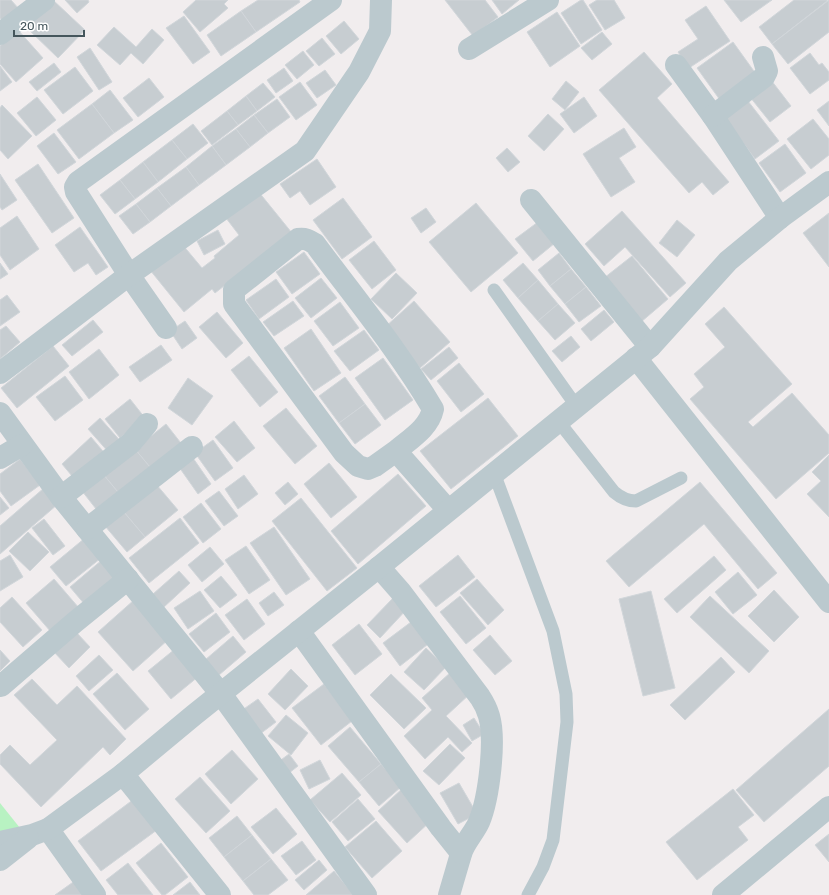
<svg xmlns="http://www.w3.org/2000/svg" width="829" height="895" font-family="Rubik,sans-serif">
  <style>
    .green { fill: #b8f2c2 }
    .building { fill: #c7cdd1; stroke: #d1d6da }
    .lines { fill: none; stroke-linecap: round; stroke-linejoin: round }
    .service { stroke: #bbc9ce; stroke-width: 13 }
    .minor { stroke: #bbc9ce; stroke-width: 22 }
    .tertiary { stroke: #bbc9ce; stroke-width: 22 }
  </style>
  <rect width="100%" height="100%" fill="#f1edee"/>
  <path class="green" d="M0,803L20,828L0,833Z"/>
  <g class="building">
    <path d="M0,0H11L19,9L4,23L0,18Z"/>
    <path d="M53,0L85,30L58,58L27,28Z"/>
    <path d="M65,0H88L89,2L77,13Z"/>
    <path d="M196,0H228L224,4L228,8L200,32L183,12Z"/>
    <path d="M258,0H299L300,2L256,32L241,11Z"/>
    <path d="M445,0H485L498,17L473,36Z"/>
    <path d="M492,0H519L502,14Z"/>
    <path d="M581,0H583L602,30L581,44L561,13Z"/>
    <path d="M597,0H614L625,18L605,30L589,5Z"/>
    <path d="M724,0H772L741,22Z"/>
    <path d="M794,0H827V1L772,44L759,27Z"/>
    <path d="M829,0V32L788,64L772,44Z"/>
    <path d="M706,6L730,41L689,68L678,52L698,39L685,20Z"/>
    <path d="M241,11L256,32L221,56L207,35Z"/>
    <path d="M557,12L580,46L550,67L527,32Z"/>
    <path d="M184,16L210,52L193,64L166,28Z"/>
    <path d="M344,21L359,39L341,54L326,36Z"/>
    <path d="M114,27L136,47L152,29L164,40L143,64L131,53L120,65L97,45Z"/>
    <path d="M18,30L43,58L16,82L0,64V46Z"/>
    <path d="M602,32L612,44L592,60L581,48Z"/>
    <path d="M322,38L335,54L319,66L306,51Z"/>
    <path d="M733,42L756,74L720,100L697,68Z"/>
    <path d="M90,48L112,82L99,90L77,57Z"/>
    <path d="M303,51L314,65L297,79L285,65Z"/>
    <path d="M644,52L672,84L657,98L729,182L713,195L702,182L689,193L599,90Z"/>
    <path d="M810,53L819,65L822,63L829,72V80L810,94L790,68Z"/>
    <path d="M54,63L61,72L37,91L29,82Z"/>
    <path d="M0,66L12,82L0,91Z"/>
    <path d="M75,67L93,91L63,114L44,90Z"/>
    <path d="M284,68L293,81L276,93L267,80Z"/>
    <path d="M325,70L336,85L317,98L306,83Z"/>
    <path d="M149,78L164,97L138,117L123,98Z"/>
    <path d="M771,80L791,106L770,122L750,97Z"/>
    <path d="M566,81L579,92L565,110L552,99Z"/>
    <path d="M300,82L317,105L296,120L279,97Z"/>
    <path d="M263,83L275,97L257,111L246,96Z"/>
    <path d="M110,90L133,120L114,133L92,104Z"/>
    <path d="M246,96L257,111L238,125L227,111Z"/>
    <path d="M37,97L56,120L36,136L17,113Z"/>
    <path d="M584,97L597,116L574,133L560,114Z"/>
    <path d="M277,99L290,117L268,133L254,115Z"/>
    <path d="M748,101L779,141L755,159L725,118Z"/>
    <path d="M829,101V126L817,110Z"/>
    <path d="M92,104L114,133L79,159L57,130Z"/>
    <path d="M2,105L32,136L8,159L0,150V108Z"/>
    <path d="M227,111L238,125L212,145L201,131Z"/>
    <path d="M548,114L564,129L544,151L528,136Z"/>
    <path d="M254,115L268,133L250,147L236,129Z"/>
    <path d="M813,119L829,139V155L811,169L787,139Z"/>
    <path d="M193,124L208,143L187,159L172,140Z"/>
    <path d="M624,128L636,147L619,158L635,182L611,197L583,154Z"/>
    <path d="M236,129L250,147L226,165L212,146Z"/>
    <path d="M54,133L76,162L58,174L37,146Z"/>
    <path d="M172,140L187,159L158,182L143,162Z"/>
    <path d="M785,144L806,173L780,192L759,163Z"/>
    <path d="M212,146L226,165L199,185L186,167Z"/>
    <path d="M507,148L520,162L508,172L496,158Z"/>
    <path d="M317,159L336,187L310,205L300,191L290,198L280,184Z"/>
    <path d="M143,162L158,182L135,199L120,180Z"/>
    <path d="M38,164L74,218L52,233L15,180Z"/>
    <path d="M186,167L199,185L171,206L157,188Z"/>
    <path d="M0,174L17,200L2,210L0,207Z"/>
    <path d="M120,180L135,199L115,214L100,195Z"/>
    <path d="M157,188L171,206L150,222L136,204Z"/>
    <path d="M258,191L292,233L215,293L212,289L184,312L150,270L182,244L202,268L215,258L214,256L239,235L226,218Z"/>
    <path d="M343,198L372,237L342,259L313,220Z"/>
    <path d="M476,203L518,253L471,292L429,242Z"/>
    <path d="M136,204L150,222L133,234L119,216Z"/>
    <path d="M426,208L436,222L421,233L411,218Z"/>
    <path d="M622,211L686,283L670,297L625,247L604,266L585,244Z"/>
    <path d="M829,213V267L803,233Z"/>
    <path d="M17,216L39,249L10,270L0,255V228Z"/>
    <path d="M677,220L695,235L677,257L659,243Z"/>
    <path d="M538,222L555,243L533,261L515,239Z"/>
    <path d="M80,227L108,267L96,275L88,263L74,272L55,245Z"/>
    <path d="M218,230L225,244L204,255L197,241Z"/>
    <path d="M374,241L396,270L372,289L349,260Z"/>
    <path d="M304,252L320,274L292,294L276,272Z"/>
    <path d="M559,253L571,269L550,286L538,270Z"/>
    <path d="M632,256L668,299L641,322L604,278Z"/>
    <path d="M0,263L8,274L0,279Z"/>
    <path d="M523,263L538,280L518,298L503,280Z"/>
    <path d="M571,269L586,287L565,304L550,286Z"/>
    <path d="M396,273L417,293L392,319L371,299Z"/>
    <path d="M321,278L337,298L311,318L295,298Z"/>
    <path d="M276,279L289,297L259,319L246,300Z"/>
    <path d="M538,280L558,304L538,321L518,298Z"/>
    <path d="M586,287L601,306L579,322L565,304Z"/>
    <path d="M7,295L20,312L0,326V300Z"/>
    <path d="M293,301L304,316L274,336L263,322Z"/>
    <path d="M414,301L450,342L420,368L384,328Z"/>
    <path d="M340,302L359,328L333,346L314,321Z"/>
    <path d="M558,304L575,323L555,340L538,321Z"/>
    <path d="M724,307L792,384L748,422L753,427L792,393L829,435V453L776,499L690,399L704,387L694,374L725,347L705,324Z"/>
    <path d="M604,310L614,322L591,341L581,329Z"/>
    <path d="M217,312L243,343L226,358L199,327Z"/>
    <path d="M93,320L103,332L72,356L62,345Z"/>
    <path d="M185,321L197,338L182,349L170,331Z"/>
    <path d="M6,326L20,342L0,359V330Z"/>
    <path d="M311,329L341,373L314,391L284,348Z"/>
    <path d="M364,330L379,350L350,371L334,351Z"/>
    <path d="M571,336L580,347L562,362L552,351Z"/>
    <path d="M161,345L172,360L140,382L129,367Z"/>
    <path d="M53,346L69,366L17,408L1,388Z"/>
    <path d="M449,347L458,358L431,380L421,369Z"/>
    <path d="M99,349L119,375L89,399L69,372Z"/>
    <path d="M249,356L278,392L260,407L231,370Z"/>
    <path d="M383,358L413,400L385,420L355,378Z"/>
    <path d="M459,363L484,394L461,412L437,381Z"/>
    <path d="M65,376L83,400L55,421L36,397Z"/>
    <path d="M345,377L365,404L339,423L319,396Z"/>
    <path d="M188,378L213,396L192,425L168,408Z"/>
    <path d="M488,398L518,436L451,489L420,451Z"/>
    <path d="M130,399L145,418L120,438L105,419Z"/>
    <path d="M365,404L381,425L355,444L339,423Z"/>
    <path d="M286,408L317,446L295,464L263,426Z"/>
    <path d="M100,418L123,444L111,455L88,429Z"/>
    <path d="M234,421L255,448L237,462L215,437Z"/>
    <path d="M166,424L184,447L154,472L135,449Z"/>
    <path d="M91,437L107,456L77,482L62,464Z"/>
    <path d="M213,440L233,468L215,481L195,453Z"/>
    <path d="M135,449L154,472L122,497L103,474Z"/>
    <path d="M829,455V517L807,494L821,481L812,472Z"/>
    <path d="M193,458L211,484L198,494L179,467Z"/>
    <path d="M20,459L40,485L11,506L0,491V474Z"/>
    <path d="M329,463L357,497L331,518L304,484Z"/>
    <path d="M103,474L122,497L100,514L82,491Z"/>
    <path d="M398,474L426,506L358,564L331,531Z"/>
    <path d="M244,475L258,494L238,509L225,489Z"/>
    <path d="M288,482L298,494L285,505L275,493Z"/>
    <path d="M700,482L777,573L758,589L704,524L629,587L606,561Z"/>
    <path d="M156,484L178,510L145,537L123,511Z"/>
    <path d="M44,488L58,504L0,554V526Z"/>
    <path d="M219,491L238,516L224,526L205,501Z"/>
    <path d="M0,497L9,508L0,515Z"/>
    <path d="M301,498L357,568L327,591L272,521Z"/>
    <path d="M201,503L221,529L203,543L183,517Z"/>
    <path d="M123,511L145,537L127,552L105,526Z"/>
    <path d="M180,518L199,543L149,583L129,558Z"/>
    <path d="M44,519L65,546L53,555L32,528Z"/>
    <path d="M274,527L310,579L286,595L250,543Z"/>
    <path d="M28,532L49,552L30,571L9,551Z"/>
    <path d="M85,538L101,558L66,586L50,567Z"/>
    <path d="M246,546L270,580L249,594L225,560Z"/>
    <path d="M210,547L224,564L202,582L188,565Z"/>
    <path d="M10,555L23,577L0,591V561Z"/>
    <path d="M458,555L475,577L436,607L419,586Z"/>
    <path d="M714,556L726,570L677,613L664,599Z"/>
    <path d="M102,560L119,580L86,606L70,587Z"/>
    <path d="M179,571L190,583L164,607L153,594Z"/>
    <path d="M738,572L757,595L733,614L715,592Z"/>
    <path d="M221,576L237,595L220,608L204,590Z"/>
    <path d="M54,579L79,608L51,632L26,603Z"/>
    <path d="M477,579L504,610L488,625L460,593Z"/>
    <path d="M774,590L799,617L774,642L748,616Z"/>
    <path d="M200,591L214,611L188,629L174,608Z"/>
    <path d="M651,591L675,688L643,696L619,599Z"/>
    <path d="M274,592L284,605L268,616L259,603Z"/>
    <path d="M460,596L486,628L466,644L440,612Z"/>
    <path d="M710,596L769,651L749,673L690,617Z"/>
    <path d="M12,597L42,630L23,647L0,622V608Z"/>
    <path d="M394,597L407,609L380,638L367,625Z"/>
    <path d="M247,599L265,624L244,640L225,615Z"/>
    <path d="M134,600L169,639L133,671L98,632Z"/>
    <path d="M216,613L230,632L204,652L189,634Z"/>
    <path d="M415,619L432,641L400,666L383,643Z"/>
    <path d="M359,624L382,654L355,675L332,645Z"/>
    <path d="M76,632L90,647L69,668L54,652Z"/>
    <path d="M490,635L512,661L495,675L473,650Z"/>
    <path d="M233,636L246,652L219,675L205,660Z"/>
    <path d="M426,648L446,667L424,690L404,672Z"/>
    <path d="M175,649L199,676L171,699L148,671Z"/>
    <path d="M0,650L10,661L0,671Z"/>
    <path d="M99,655L113,670L89,691L76,676Z"/>
    <path d="M721,657L735,672L685,720L670,705Z"/>
    <path d="M291,669L308,686L285,710L268,694Z"/>
    <path d="M451,672L471,693L446,716L472,743L462,752L448,737L425,759L404,736L432,710L422,698Z"/>
    <path d="M117,673L149,709L125,730L93,694Z"/>
    <path d="M391,674L426,708L404,729L370,695Z"/>
    <path d="M32,679L57,705L77,686L126,739L110,755L103,747L41,807L0,764V755L10,745L30,765L57,740L14,695Z"/>
    <path d="M324,684L352,721L321,745L292,708Z"/>
    <path d="M258,699L276,722L256,737L238,713Z"/>
    <path d="M829,709V766L764,822L736,790Z"/>
    <path d="M286,715L308,733L291,755L268,736Z"/>
    <path d="M474,718L484,734L472,741L463,725Z"/>
    <path d="M350,727L381,764L359,782L328,746Z"/>
    <path d="M450,744L465,758L439,785L423,771Z"/>
    <path d="M232,750L258,779L231,804L205,774Z"/>
    <path d="M289,754L298,766L284,777L274,765Z"/>
    <path d="M320,760L330,779L309,789L300,770Z"/>
    <path d="M381,764L401,787L379,806L359,782Z"/>
    <path d="M342,773L361,795L330,822L310,800Z"/>
    <path d="M200,777L230,811L206,833L175,799Z"/>
    <path d="M459,783L477,814L458,824L440,793Z"/>
    <path d="M403,788L432,820L407,843L378,811Z"/>
    <path d="M733,789L754,815L738,827L748,840L697,880L666,842Z"/>
    <path d="M138,796L161,827L101,871L78,841Z"/>
    <path d="M358,799L375,819L348,841L332,822Z"/>
    <path d="M276,808L297,834L273,854L251,827Z"/>
    <path d="M237,816L252,835L224,857L209,838Z"/>
    <path d="M376,821L402,851L372,878L345,847Z"/>
    <path d="M829,834V862L815,845Z"/>
    <path d="M252,835L271,859L243,881L224,857Z"/>
    <path d="M302,841L316,860L296,875L281,856Z"/>
    <path d="M161,843L188,877L165,895H162L136,863Z"/>
    <path d="M271,859L288,880L268,895H254L243,881Z"/>
    <path d="M319,860L327,870L304,890L295,880Z"/>
    <path d="M128,863L153,895H118L106,880Z"/>
    <path d="M334,871L354,895H306Z"/>
    <path d="M76,880L87,895H55Z"/>
    <path d="M190,882L200,895H173Z"/>
  </g>
  <g class="lines">
    <g class="service">
      <path d="M494,290L577,407"/>
      <path d="M559,422L614,492C621,498 627,501 636,501L681,478"/>
      <path d="M494,473L553,631L566,694L567,722L553,840L543,867L528,895"/>
    </g>
    <g class="minor">
      <path d="M0,34L44,0"/>
      <path d="M469,49L548,0"/>
      <path d="M676,65L713,116L780,218"/>
      <path d="M713,116L764,77L767,71L763,57"/>
      <path d="M531,200L650,347"/>
      <path d="M166,328L129,275L76,192L75,187L78,182L331,0"/>
      <path d="M636,358L829,602"/>
      <path d="M0,373L129,275L305,151L359,72L380,31L381,0"/>
      <path d="M0,413L61,497L221,694L366,895"/>
      <path d="M396,451C410,439 429,428 433,409C399,351 355,298 315,244C309,240 305,238 298,239L234,290V304L344,453L358,466L368,469L375,466L396,451L448,510"/>
      <path d="M0,458L22,445"/>
      <path d="M61,497L131,443L147,424"/>
      <path d="M87,529L192,447"/>
      <path d="M379,567L400,591L480,697C484,703 487,709 489,716C496,740 489,798 479,822C474,833 464,843 461,854C457,868 453,881 449,895"/>
      <path d="M299,631L441,828L461,853"/>
      <path d="M1,686L75,622L128,579"/>
      <path d="M123,774L220,895"/>
      <path d="M48,829L95,895"/>
      <path d="M723,895L829,807"/>
    </g>
    <g class="tertiary">
      <path d="M0,842L32,835L48,829L123,774L194,715L379,567L650,347L728,261L780,218L829,182"/>
      <path d="M0,860L28,838"/>
    </g>
  </g>
  <path d="M14 30v6h70v-6" fill="none" stroke="#45565c" stroke-width="2"/>
  <text x="20" y="30" font-size="12" fill="#45565c" stroke="#ffffff" stroke-width="3" paint-order="stroke">20 m</text>
</svg>
